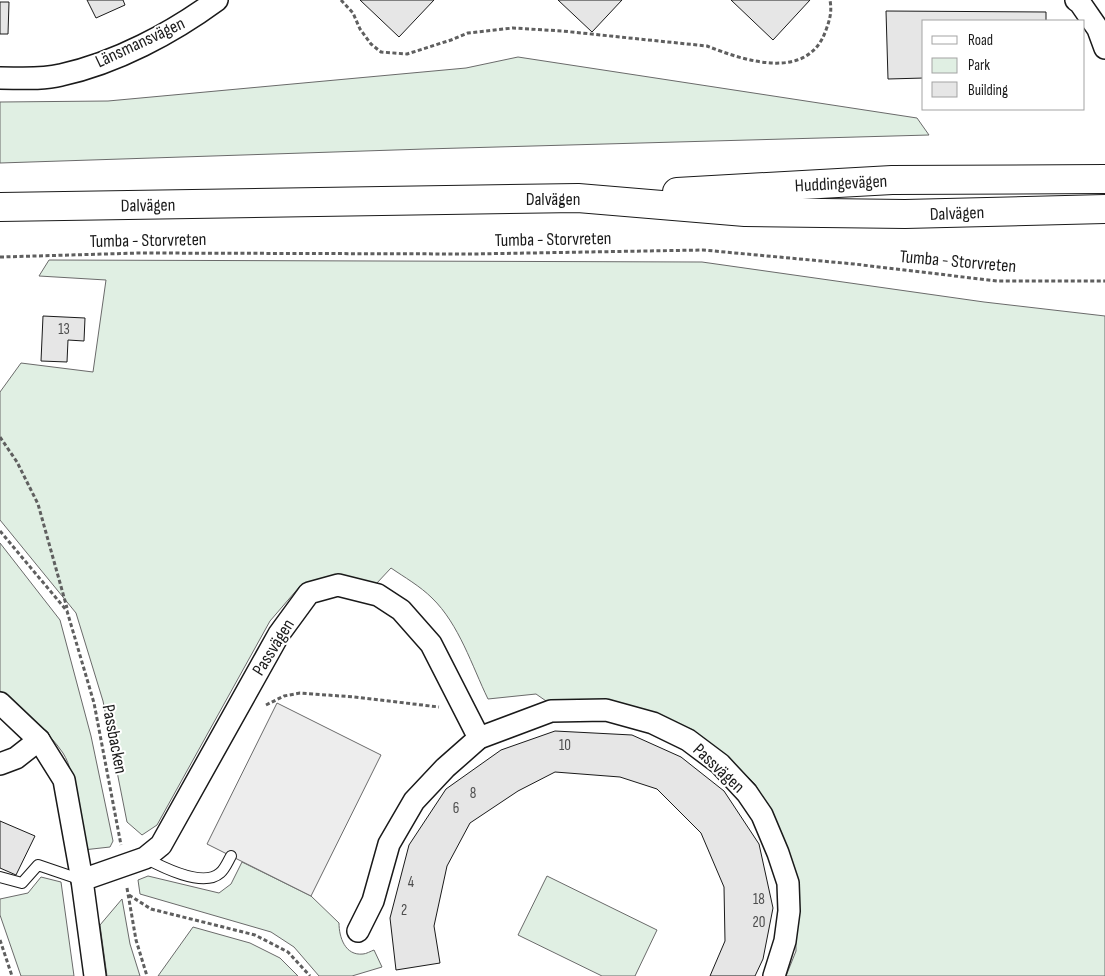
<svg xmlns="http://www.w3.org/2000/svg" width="1105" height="976" font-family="'Sofia Sans Condensed',sans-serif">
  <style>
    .green { fill: #e0efe3; stroke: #6a6a6a }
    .parking { fill: #ededed; stroke: #6a6a6a }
    .building { fill: #e6e6e6; stroke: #1a1a1a }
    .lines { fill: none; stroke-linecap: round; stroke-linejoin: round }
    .lane-casing { stroke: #1a1a1a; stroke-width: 12 }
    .street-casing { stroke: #1a1a1a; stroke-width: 24 }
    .primary-casing { stroke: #1a1a1a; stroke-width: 30 }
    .path { stroke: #5f5f5f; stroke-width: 3; stroke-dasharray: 4 2.5; stroke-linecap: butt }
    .lane { stroke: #fff; stroke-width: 10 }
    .street { stroke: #fff; stroke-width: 21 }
    .primary { stroke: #fff; stroke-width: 28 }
    .labels { text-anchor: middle; stroke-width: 4; stroke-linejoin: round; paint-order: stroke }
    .number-label { font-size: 15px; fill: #4d4d4d }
    .street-label { font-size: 18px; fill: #1a1a1a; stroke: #fff }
  </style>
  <rect width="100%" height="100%" fill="#fff"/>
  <g class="green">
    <path d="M518,57L917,118L929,135L425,149L0,163V102L108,101L466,68Z"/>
    <path d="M49,260L702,262L984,302L1105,316V976H786L796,951L795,879L772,814L755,784L726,755L693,730L655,713L549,703L536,694L488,699C472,666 459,624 432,598C420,586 404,577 391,568L376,584L339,575L301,585L270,621L157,825L142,835L127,822L103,701L76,613L0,520V392L21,363L93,372L106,280L39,276Z"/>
    <path d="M0,543L60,620L91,736L113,841L110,847L83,850C79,823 77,775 63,753C48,731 25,713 6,695L0,691Z"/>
    <path d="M242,862L311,896L339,923C339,937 345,956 363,954C366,954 371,951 374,950L382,967L352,976H319L294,947L271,932L140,894L138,880L148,876L219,893L231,884Z"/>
    <path d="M547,876L657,930L635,976H602L518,935Z"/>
    <path d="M41,877L61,882L74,976H21L0,915V899L28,893Z"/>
    <path d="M122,899L130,944L140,976H107L100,925Z"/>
    <path d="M193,927L250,943L280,958L298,976H158Z"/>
  </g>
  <path class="parking" d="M277,703L381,755L311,896L207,844Z"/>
  <g class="building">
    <path d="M87,0H123L125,5L96,18Z"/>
    <path d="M360,0H434L399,37Z"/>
    <path d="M558,0H622L592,32Z"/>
    <path d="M731,0H810L773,40Z"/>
    <path d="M0,2H9L8,34H0Z"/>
    <path d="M886,11L1046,12V21H924V78L888,79Z"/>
    <path d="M43,316L85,318L84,341L68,340L67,362L41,361Z"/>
    <path d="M555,731L632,735L681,757L724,791L759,844L773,908L763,959L755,976H710L725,941L724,887L701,833L657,789L620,777L555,772L518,791L470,823L447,866L434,926L440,963L396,970L390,918L409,845L446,789L501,750Z"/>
    <path d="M0,821L35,836L16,875L0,868Z"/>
  </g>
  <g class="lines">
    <defs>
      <g id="lane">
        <path d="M145,858C162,867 203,888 220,873C225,869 228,861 231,856"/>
        <path d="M0,877L22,883L38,865L82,880"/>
      </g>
      <g id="street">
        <path d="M1076,0L1080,3L1098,29L1105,48"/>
        <path d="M0,78C20,78 41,80 61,75C116,63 172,33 217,0"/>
        <path d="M0,703L39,740L64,780L82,880"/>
        <path d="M0,764L16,758L39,740"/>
        <path d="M358,931L373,901L389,844L414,801L445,768L479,738L551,711L606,710L653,723L688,740L720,764L747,793L762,815L778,853L788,883L789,911L785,941L774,976"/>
        <path d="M95,976L82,880L145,858L161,845L279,634L309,593L338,585L378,595L401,610L431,644L479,738"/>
      </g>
      <g id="primary">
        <path d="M677,192L892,180L1105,179"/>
        <path d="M0,207L578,198L745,212L905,214L1105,209"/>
      </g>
    </defs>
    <use href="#lane" class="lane-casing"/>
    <use href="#street" class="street-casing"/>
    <use href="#primary" class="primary-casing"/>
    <g class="path">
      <path d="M341,0L353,13L360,29L371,44L381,52L407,54L451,40L468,33L513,28L562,31L707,46C745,61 808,82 826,30C830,19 832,12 830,0"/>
      <path d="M0,257L140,253L472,254L703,250L854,264L997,281H1105"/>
      <path d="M0,437L17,462L38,504L67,608"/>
      <path d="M0,531L67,611L94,703L121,845"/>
      <path d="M266,705L284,696L300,693L354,697L439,707"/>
      <path d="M127,888L136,940L147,976"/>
      <path d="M129,895L151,909L255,935L288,952L310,976"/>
      <path d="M0,940L12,976"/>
    </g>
    <use href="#lane" class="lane"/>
    <use href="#street" class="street"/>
    <use href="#primary" class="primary"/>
  </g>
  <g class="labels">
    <g class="number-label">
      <text x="64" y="334">13</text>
      <text x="565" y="750">10</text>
      <text x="473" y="798">8</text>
      <text x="456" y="813">6</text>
      <text x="411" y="887">4</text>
      <text x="759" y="904">18</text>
      <text x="404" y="915">2</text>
      <text x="759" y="927">20</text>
    </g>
    <g class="street-label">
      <text transform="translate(140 42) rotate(-25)" y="6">Länsmansvägen</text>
      <text transform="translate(841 183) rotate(-3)" y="6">Huddingevägen</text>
      <text x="553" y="205">Dalvägen</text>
      <text transform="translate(148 205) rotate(-1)" y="6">Dalvägen</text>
      <text transform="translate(957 213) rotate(-2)" y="6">Dalvägen</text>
      <text transform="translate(553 239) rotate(-1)" y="6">Tumba - Storvreten</text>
      <text transform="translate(148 240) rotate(-1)" y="6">Tumba - Storvreten</text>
      <text transform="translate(958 261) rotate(5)" y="6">Tumba - Storvreten</text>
      <text transform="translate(273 647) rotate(-58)" y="6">Passvägen</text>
      <text transform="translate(115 739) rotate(79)" y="6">Passbacken</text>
      <text transform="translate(719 768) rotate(43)" y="6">Passvägen</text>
    </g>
  </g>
  <rect x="922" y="20" width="162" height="90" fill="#ffffff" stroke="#a3a3a3"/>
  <rect x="932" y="36" width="25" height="8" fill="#ffffff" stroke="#a3a3a3"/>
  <text x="968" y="45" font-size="15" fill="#1a1a1a">Road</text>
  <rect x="932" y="58" width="25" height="15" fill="#e0efe3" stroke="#a3a3a3"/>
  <text x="968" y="70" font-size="15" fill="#1a1a1a">Park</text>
  <rect x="932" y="82" width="25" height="15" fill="#e6e6e6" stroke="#a3a3a3"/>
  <text x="968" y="95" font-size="15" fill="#1a1a1a">Building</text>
</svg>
